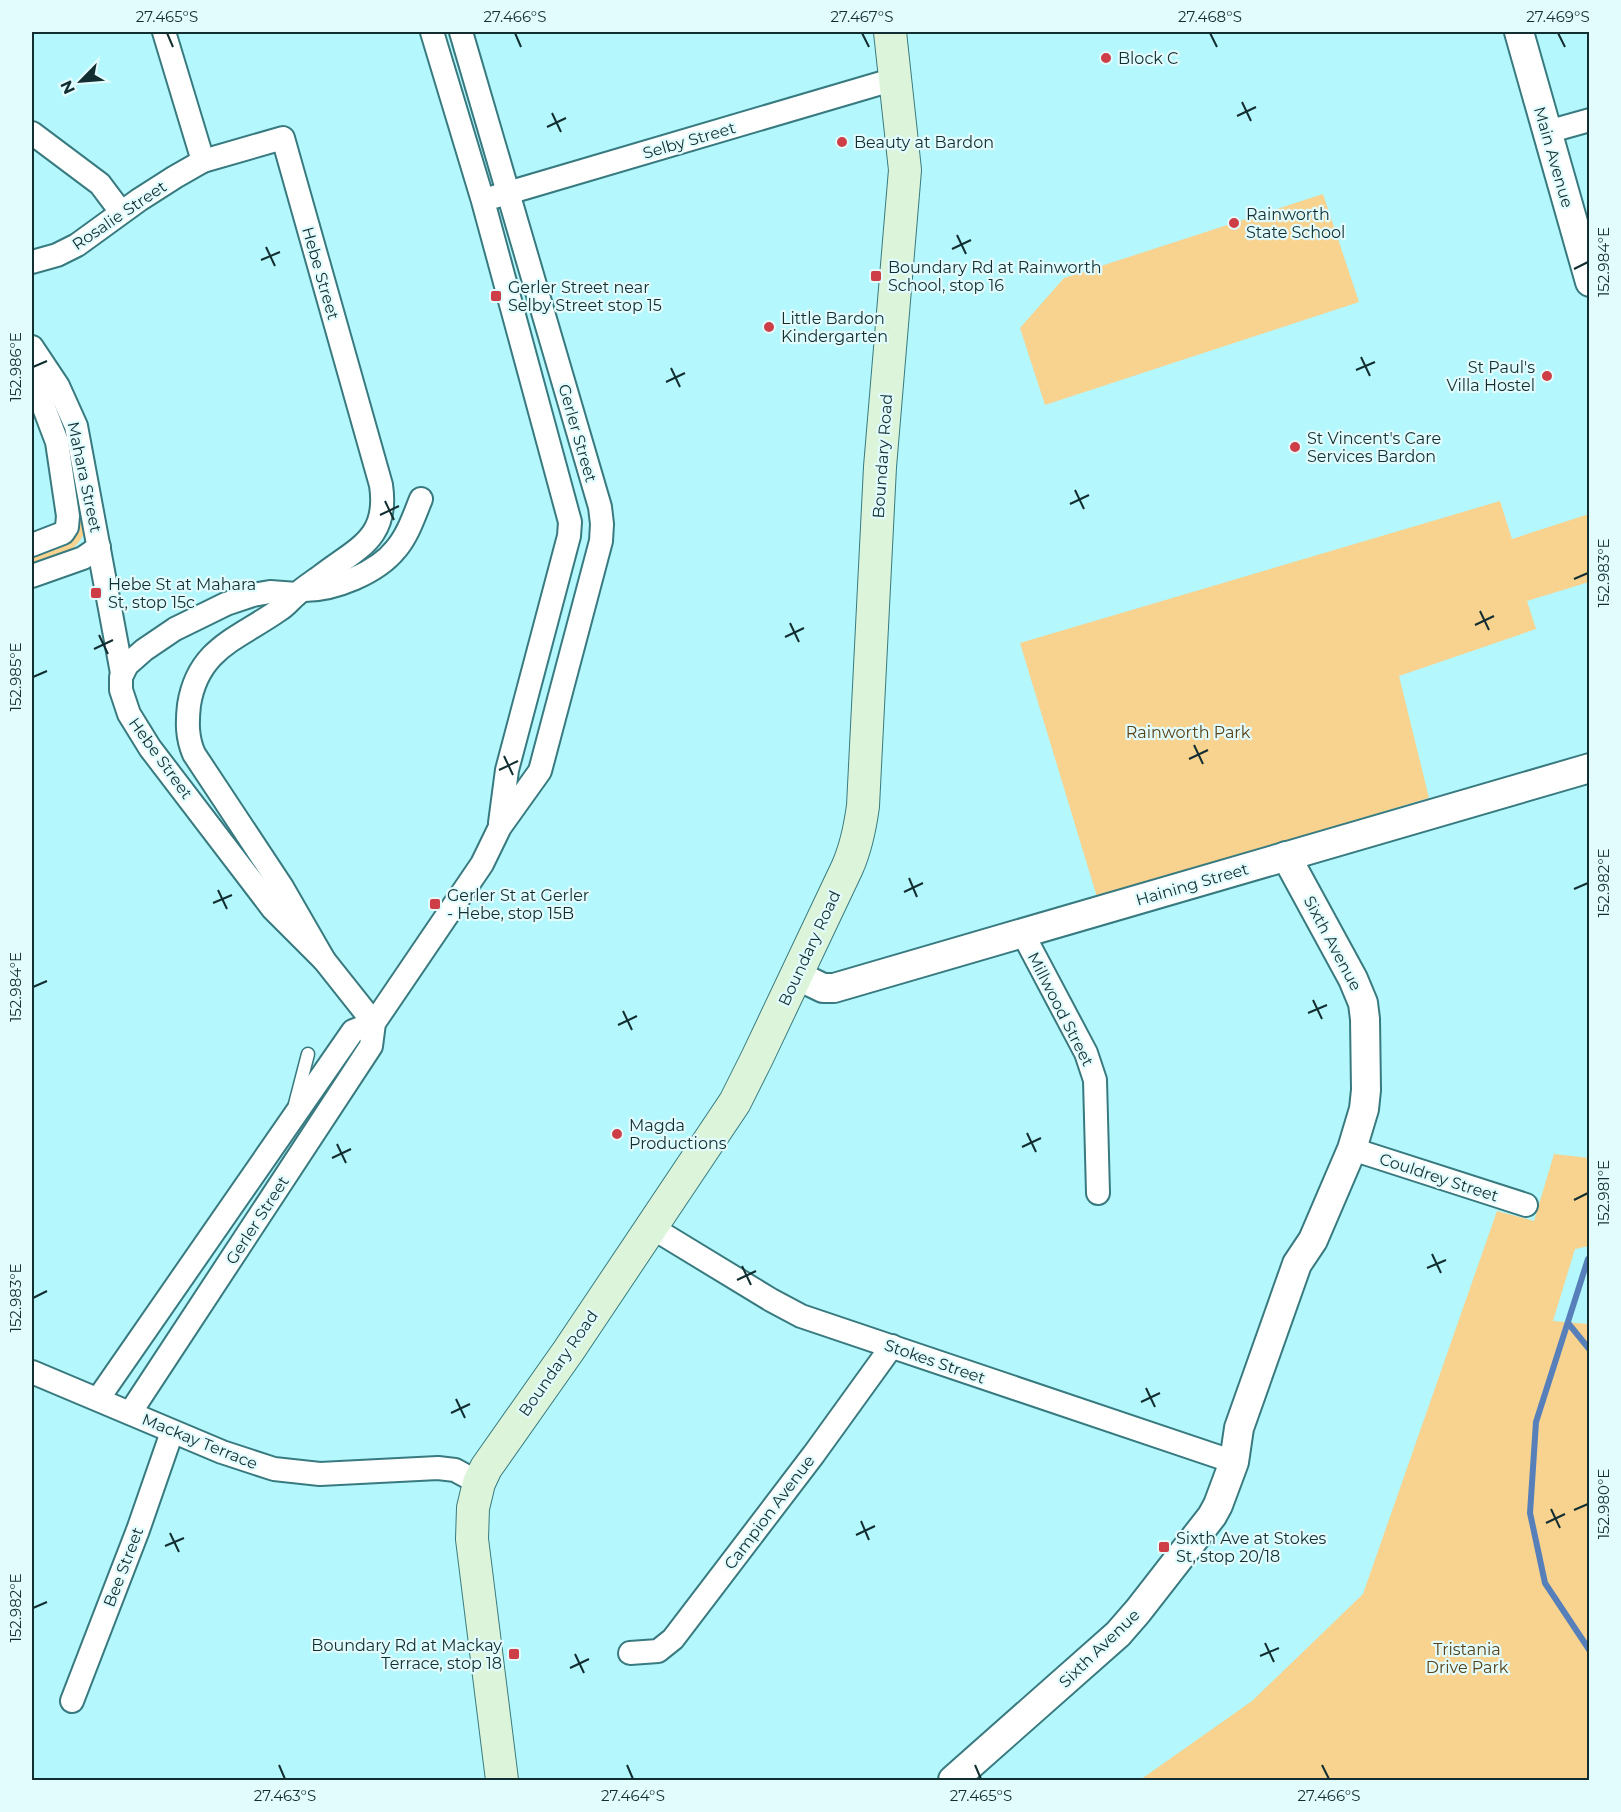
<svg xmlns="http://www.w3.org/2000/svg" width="1621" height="1812" font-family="Montserrat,sans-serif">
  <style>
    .green { fill: #f8d28f }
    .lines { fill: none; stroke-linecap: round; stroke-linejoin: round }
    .stream { stroke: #5780bb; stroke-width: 6 }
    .service-casing { stroke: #387a7f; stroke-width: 15 }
    .minor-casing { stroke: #387a7f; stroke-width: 26 }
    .tertiary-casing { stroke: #387a7f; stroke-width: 32 }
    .secondary-casing { stroke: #387a7f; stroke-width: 34 }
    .service { stroke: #fff; stroke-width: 12 }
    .minor { stroke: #fff; stroke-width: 22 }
    .tertiary { stroke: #fff; stroke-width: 28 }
    .secondary { stroke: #dcf4d9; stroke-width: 32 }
    .ticks { fill: none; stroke: #122e30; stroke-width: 2 }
    .poi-dot { fill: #ce3e47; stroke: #e2fcfe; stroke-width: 2 }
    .labels { text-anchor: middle; stroke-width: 4.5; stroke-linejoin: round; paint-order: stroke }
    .poi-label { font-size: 16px; fill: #122e30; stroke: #e2fcfe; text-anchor: start }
    .street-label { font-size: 16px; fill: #122e30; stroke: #e2fcfe }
    .park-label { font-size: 16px; fill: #584219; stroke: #e2fcfe }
    .neatline { fill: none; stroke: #122e30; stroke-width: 2 }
    .ticks-label { font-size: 15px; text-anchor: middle; fill: #122e30 }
  </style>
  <rect width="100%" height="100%" fill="#b4f7fc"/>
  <g class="green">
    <path d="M1323,194L1359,302L1045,405L1020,328L1064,278Z"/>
    <path d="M62,410L86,528C77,555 56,556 32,566V554L58,543L56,422Z"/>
    <path d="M1500,501L1512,539L1589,514V582L1527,601L1536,629L1399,676L1429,798L1097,897L1020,643Z"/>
    <path d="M1554,1154L1589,1158V1246L1575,1249L1553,1321L1589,1324V1780H1140L1252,1701L1363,1594L1497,1211L1534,1221Z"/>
  </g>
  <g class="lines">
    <g class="stream">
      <path d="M1588,1259L1536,1422L1530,1513L1545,1583L1590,1651"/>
      <path d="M1568,1323L1590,1350"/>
    </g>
    <defs>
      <path id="service" d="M295,1104L308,1054"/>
      <g id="minor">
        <path d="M164,32L203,161L283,138L381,485C389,539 357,548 321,576C313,582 303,588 296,595C290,600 286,606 279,610C238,639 198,648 189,705C187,723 187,738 194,754L282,887L324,960"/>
        <path d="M432,32L483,201L570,522L569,536L507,770L500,823"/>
        <path d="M1547,132L1590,120"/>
        <path d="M32,133L100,184L121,212"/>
        <path d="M494,197L895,79"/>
        <path d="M32,262L57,255L77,245L139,200L175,177L203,161"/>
        <path d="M32,347L58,386L76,426L122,673"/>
        <path d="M32,376L57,442L68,516L67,527L63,533L32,545"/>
        <path d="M32,576L83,558L99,547"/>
        <path d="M305,590C334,590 377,573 396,549C408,535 414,516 421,499"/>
        <path d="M297,594L270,592L253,595L226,604L175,629L144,650L127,665L121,677V690L129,714L150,748L273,909L324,960L374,1023"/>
        <path d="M1023,934L1086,1053L1095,1080L1098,1193"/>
        <path d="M1352,1149L1526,1205"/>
        <path d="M651,1227L771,1300L801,1316L1234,1462"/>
        <path d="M32,1372L222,1452L274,1469L320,1474L438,1468L455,1470L479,1483"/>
        <path d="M98,1399L353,1031L374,1023"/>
        <path d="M130,1413L371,1046L374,1023L482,864L500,827L540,771L601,541L602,524L600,507L461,32"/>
        <path d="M630,1653L658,1651L673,1639L814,1454L892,1346"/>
        <path d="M72,1701L138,1530L172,1432"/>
      </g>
      <g id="tertiary">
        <path d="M1519,32L1590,282"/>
        <path d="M796,975L823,988H834L1590,768"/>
        <path d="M953,1780L1118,1634L1138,1611L1212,1516L1218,1505L1234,1462L1239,1428L1297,1264L1313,1240L1352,1149L1364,1109L1366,1090L1365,1019L1363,1003L1353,979L1286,856"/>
      </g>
      <path id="secondary" d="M502,1780L472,1539L473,1508L479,1483L486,1468L569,1350L735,1102L757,1058L847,868C856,848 860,828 863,806L880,467L905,170L890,32"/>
    </defs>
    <use href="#service" class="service-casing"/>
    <use href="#minor" class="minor-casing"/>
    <use href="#tertiary" class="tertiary-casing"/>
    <use href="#secondary" class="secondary-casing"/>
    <use href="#service" class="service"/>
    <use href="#minor" class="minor"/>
    <use href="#tertiary" class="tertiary"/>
    <use href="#secondary" class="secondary"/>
  </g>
  <path class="ticks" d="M167,33L173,47M515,33L521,47M862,33L869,47M1210,33L1217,47M1558,33L1565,47M1242,102L1251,121M552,113L561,132M1237,116L1256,107M547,127L566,118M957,235L966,254M266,247L275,266M952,249L971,240M261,260L280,252M1574,269L1588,262M1361,357L1370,376M33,367L47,361M671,368L680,387M1356,370L1375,362M666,382L685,373M1075,490L1084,509M385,501L394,520M1070,504L1089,495M380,515L399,506M1574,579L1588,573M1480,611L1489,630M790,623L799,642M1475,625L1494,616M99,635L108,654M785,637L804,628M94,649L113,640M33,677L47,671M1194,745L1203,764M504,756L513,775M1189,759L1208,750M499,770L518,761M909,878L917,897M1574,889L1588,883M218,890L227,909M904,892L923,883M213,903L232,895M33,987L47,981M1313,1000L1322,1019M623,1011L632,1030M1308,1013L1327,1005M618,1025L637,1016M1027,1133L1036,1152M337,1144L346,1163M1022,1147L1041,1138M332,1158L351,1149M1574,1200L1588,1193M1432,1254L1441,1273M742,1266L751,1285M1427,1268L1446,1260M737,1280L756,1271M33,1298L47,1291M1146,1388L1155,1407M456,1399L465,1418M1141,1402L1160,1393M451,1413L470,1404M1551,1509L1560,1528M1574,1510L1588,1504M861,1521L869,1540M1546,1523L1565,1514M170,1533L179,1552M856,1535L875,1526M165,1546L184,1538M33,1608L47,1602M1265,1643L1274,1662M575,1654L584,1673M1260,1656L1279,1648M570,1668L589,1659M279,1765L285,1779M627,1765L633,1779M975,1765L981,1779M1322,1765L1329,1779"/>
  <g class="poi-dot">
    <circle cx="1106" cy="58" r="6"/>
    <circle cx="842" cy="142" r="6"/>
    <circle cx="1234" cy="223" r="6"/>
    <rect x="870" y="270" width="12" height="12" rx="3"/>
    <rect x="490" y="290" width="12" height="12" rx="3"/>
    <circle cx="769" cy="327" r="6"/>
    <circle cx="1547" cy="376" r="6"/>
    <circle cx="1295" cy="447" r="6"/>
    <rect x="90" y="587" width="12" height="12" rx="3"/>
    <rect x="429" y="898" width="12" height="12" rx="3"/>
    <circle cx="617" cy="1134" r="6"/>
    <rect x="1158" y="1541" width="12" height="12" rx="3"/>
    <rect x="508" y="1648" width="12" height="12" rx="3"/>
  </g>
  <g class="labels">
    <g class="poi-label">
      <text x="1118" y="64">Block C</text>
      <text x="854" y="148">Beauty at Bardon</text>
      <text x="1246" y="220">Rainworth<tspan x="1246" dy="18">State School</tspan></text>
      <text x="888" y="273">Boundary Rd at Rainworth<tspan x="888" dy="18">School, stop 16</tspan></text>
      <text x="508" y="293">Gerler Street near<tspan x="508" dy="18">Selby Street stop 15</tspan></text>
      <text x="781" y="324">Little Bardon<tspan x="781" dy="18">Kindergarten</tspan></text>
      <text x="1535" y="373" text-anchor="end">St Paul's<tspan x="1535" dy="18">Villa Hostel</tspan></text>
      <text x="1307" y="444">St Vincent's Care<tspan x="1307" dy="18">Services Bardon</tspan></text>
      <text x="108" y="590">Hebe St at Mahara<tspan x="108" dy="18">St, stop 15c</tspan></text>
      <text x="447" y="901">Gerler St at Gerler<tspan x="447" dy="18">- Hebe, stop 15B</tspan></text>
      <text x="629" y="1131">Magda<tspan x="629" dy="18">Productions</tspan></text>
      <text x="1176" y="1544">Sixth Ave at Stokes<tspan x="1176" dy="18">St, stop 20/18</tspan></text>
      <text x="502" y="1651" text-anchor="end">Boundary Rd at Mackay<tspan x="502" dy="18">Terrace, stop 18</tspan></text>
    </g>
    <g class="street-label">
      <text transform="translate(689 140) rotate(-16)" y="6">Selby Street</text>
      <text transform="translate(1554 157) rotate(74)" y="6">Main Avenue</text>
      <text transform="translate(119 215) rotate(-34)" y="6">Rosalie Street</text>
      <text transform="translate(321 273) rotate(74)" y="6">Hebe Street</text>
      <text transform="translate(578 433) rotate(74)" y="6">Gerler Street</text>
      <text transform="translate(882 456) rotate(-86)" y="6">Boundary Road</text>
      <text transform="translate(85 477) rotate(78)" y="6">Mahara Street</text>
      <text transform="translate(161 758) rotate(54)" y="6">Hebe Street</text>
      <text transform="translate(1192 884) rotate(-16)" y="6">Haining Street</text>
      <text transform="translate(1333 943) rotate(62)" y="6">Sixth Avenue</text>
      <text transform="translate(809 948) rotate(-65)" y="6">Boundary Road</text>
      <text transform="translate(1061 1009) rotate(63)" y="6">Millwood Street</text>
      <text transform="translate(1439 1177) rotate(18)" y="6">Couldrey Street</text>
      <text transform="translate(257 1220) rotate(-57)" y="6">Gerler Street</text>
      <text transform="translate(935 1361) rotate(19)" y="6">Stokes Street</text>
      <text transform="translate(558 1363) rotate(-55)" y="6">Boundary Road</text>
      <text transform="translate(200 1441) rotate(22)" y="6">Mackay Terrace</text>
      <text transform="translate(769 1512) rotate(-53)" y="6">Campion Avenue</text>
      <text transform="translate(123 1567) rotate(-69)" y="6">Bee Street</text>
      <text transform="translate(1099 1648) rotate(-44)" y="6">Sixth Avenue</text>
    </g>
    <g class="park-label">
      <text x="1188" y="738">Rainworth Park</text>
      <text x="1467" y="1655">Tristania<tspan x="1467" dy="18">Drive Park</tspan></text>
    </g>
  </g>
  <rect width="1621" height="1812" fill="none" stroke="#e2fcfe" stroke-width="66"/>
  <g transform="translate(81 81) rotate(245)" stroke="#e2fcfe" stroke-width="4.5" paint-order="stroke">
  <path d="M0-4.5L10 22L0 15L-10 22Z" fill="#122e30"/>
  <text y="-9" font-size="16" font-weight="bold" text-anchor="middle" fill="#122e30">N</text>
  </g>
  <rect x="33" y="33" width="1555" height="1746" class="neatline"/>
  <g class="ticks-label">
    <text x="167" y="22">27.465°S</text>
    <text x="515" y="22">27.466°S</text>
    <text x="862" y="22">27.467°S</text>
    <text x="1210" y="22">27.468°S</text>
    <text x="1558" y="22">27.469°S</text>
    <text transform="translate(1604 262) rotate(-90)" y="5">152.984°E</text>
    <text transform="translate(16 367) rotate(-90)" y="5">152.986°E</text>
    <text transform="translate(1604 573) rotate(-90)" y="5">152.983°E</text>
    <text transform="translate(16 677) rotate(-90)" y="5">152.985°E</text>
    <text transform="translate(1604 883) rotate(-90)" y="5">152.982°E</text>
    <text transform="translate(16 987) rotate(-90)" y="5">152.984°E</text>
    <text transform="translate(1604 1193) rotate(-90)" y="5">152.981°E</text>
    <text transform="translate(16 1298) rotate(-90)" y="5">152.983°E</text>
    <text transform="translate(1604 1504) rotate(-90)" y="5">152.980°E</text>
    <text transform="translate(16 1608) rotate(-90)" y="5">152.982°E</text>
    <text x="285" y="1801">27.463°S</text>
    <text x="633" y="1801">27.464°S</text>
    <text x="981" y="1801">27.465°S</text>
    <text x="1329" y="1801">27.466°S</text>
  </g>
</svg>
